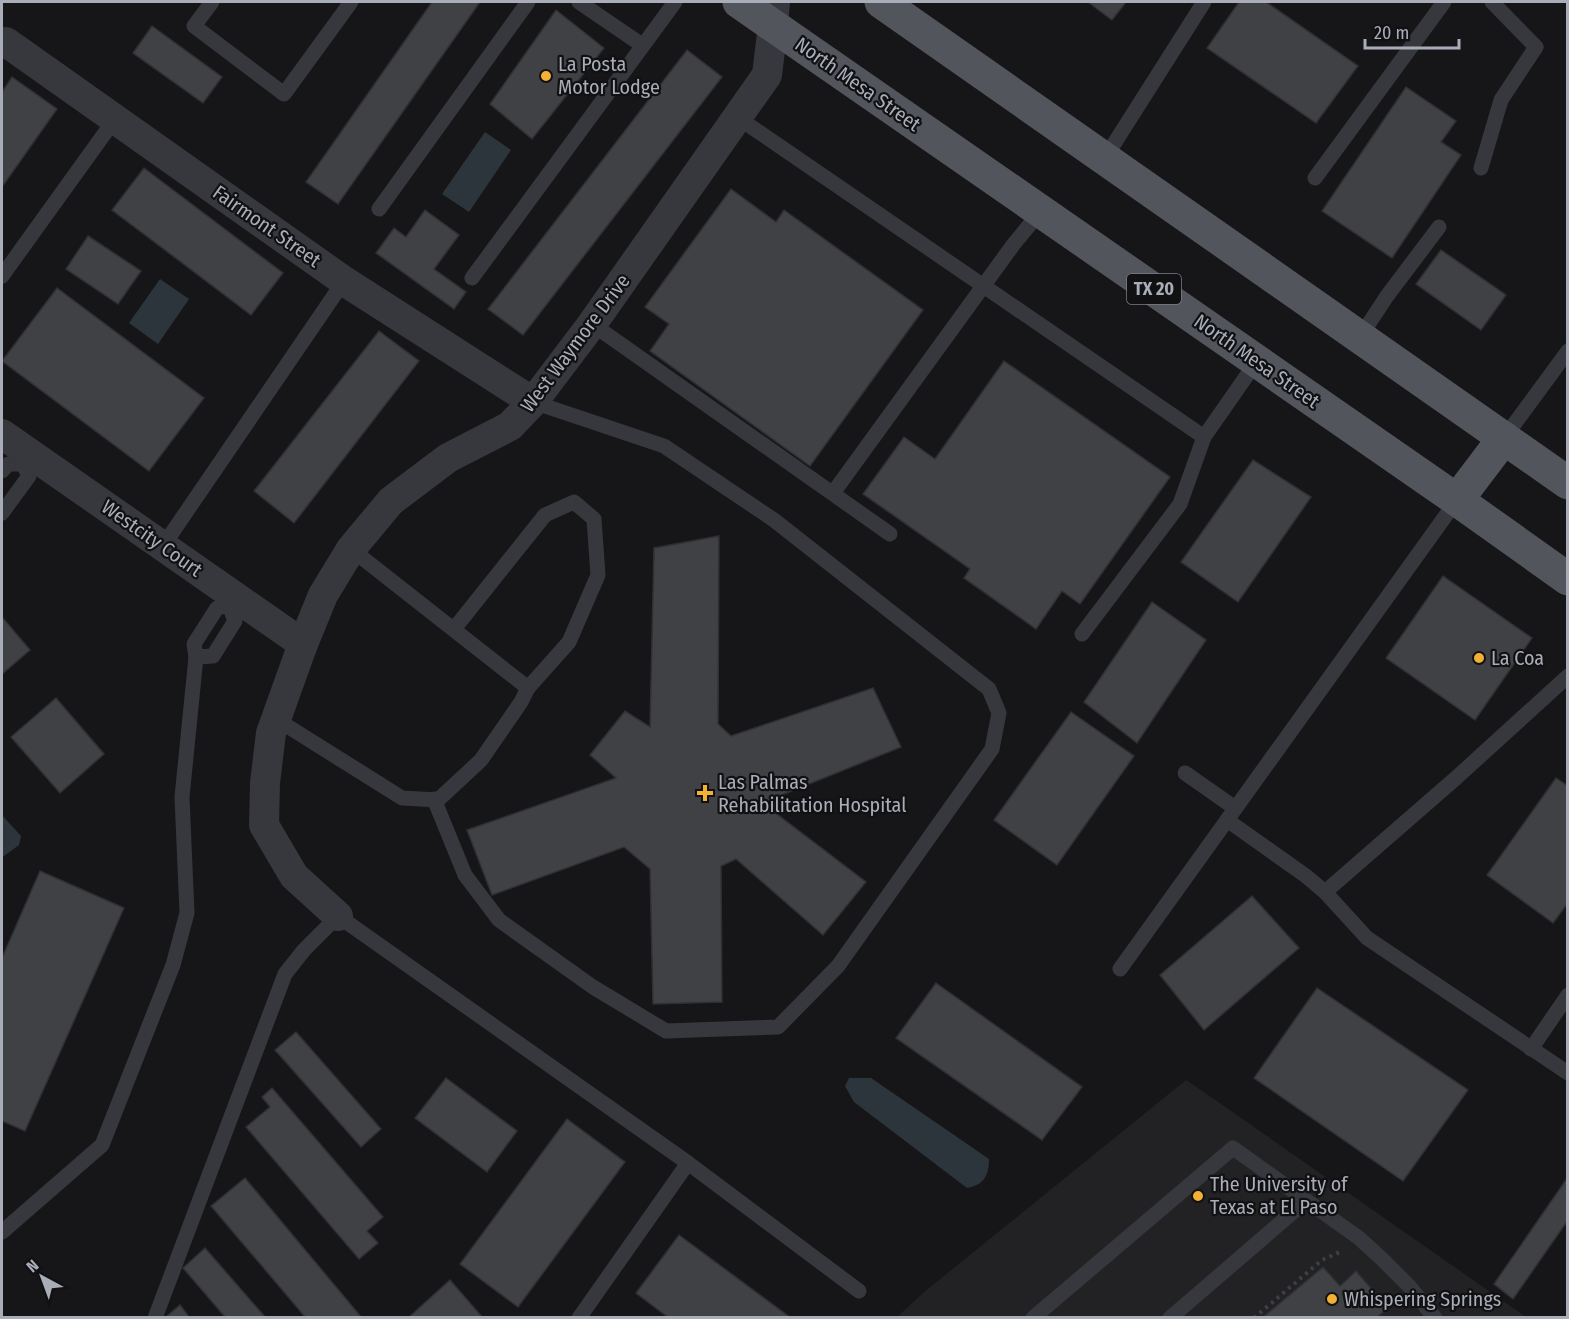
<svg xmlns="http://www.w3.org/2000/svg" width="1569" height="1319" font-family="'Fira Sans Condensed',sans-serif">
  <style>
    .built { fill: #222225 }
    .water { fill: #2c353c }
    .building { fill: #404145; stroke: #303034; stroke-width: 1.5 }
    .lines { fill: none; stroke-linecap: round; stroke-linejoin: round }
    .path { stroke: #3d3f44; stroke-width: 4; stroke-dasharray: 3 4.5; stroke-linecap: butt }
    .service { stroke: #37383d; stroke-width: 15 }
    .minor { stroke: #37383d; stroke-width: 30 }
    .primary { stroke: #53555c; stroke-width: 33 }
    .poi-dot { fill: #f2b134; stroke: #111113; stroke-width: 2 }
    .labels { text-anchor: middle; stroke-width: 4.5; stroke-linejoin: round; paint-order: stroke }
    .shield { fill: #111113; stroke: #7b7e86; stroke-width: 1.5 }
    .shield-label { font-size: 18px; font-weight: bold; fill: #a8adb8 }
    .poi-label { font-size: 20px; fill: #a8adb8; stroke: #111113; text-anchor: start }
    .street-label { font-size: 20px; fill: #a8adb8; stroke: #111113 }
  </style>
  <rect width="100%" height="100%" fill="#161618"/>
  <path class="built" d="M1186,1080L1214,1099L1526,1317L896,1318L923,1293Z"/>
  <g class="water">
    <path d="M485,132L511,150L469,212L442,194Z"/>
    <path d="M160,279L189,299L158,344L129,323Z"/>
    <path d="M2,815L21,836L19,845L4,856L2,855Z"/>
    <path d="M849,1078H871L989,1159C989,1175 984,1185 967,1188L854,1102L845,1086Z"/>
  </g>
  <g class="building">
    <path d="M432,2H480L338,204L306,182Z"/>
    <path d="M1088,2H1126L1112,20Z"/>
    <path d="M1239,2H1266L1358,66L1316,123L1207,48Z"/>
    <path d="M556,10L604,48L532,139L490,104Z"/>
    <path d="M152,26L222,77L203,103L133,53Z"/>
    <path d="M687,50L722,77L523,335L488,309Z"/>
    <path d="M12,77L57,109L2,187V92Z"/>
    <path d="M1406,87L1456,121L1441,142L1461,155L1392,258L1322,211Z"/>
    <path d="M144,168L283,273L251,315L112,210Z"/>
    <path d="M731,189L776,222L784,210L923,310L810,466L650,351L669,324L645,307Z"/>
    <path d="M425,210L459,235L434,269L466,292L454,309L376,253L394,228L406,237Z"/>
    <path d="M88,236L141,271L118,304L66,269Z"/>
    <path d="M1441,250L1506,295L1481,330L1416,284Z"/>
    <path d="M57,288L204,398L149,471L2,361Z"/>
    <path d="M379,331L419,361L294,523L254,491Z"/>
    <path d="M1004,361L1170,477L1080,604L1062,591L1036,629L964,578L970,569L863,494L904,437L935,459Z"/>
    <path d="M1253,460L1311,497L1238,602L1181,562Z"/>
    <path d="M719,536L718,724L731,736L873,688L901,747L784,794L773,811L866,882L823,935L736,859L721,866L722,1002L653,1004L650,869L624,847L492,895L467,830L616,778L590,755L625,711L650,727L654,548Z"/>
    <path d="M1443,576L1532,638L1475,720L1386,658Z"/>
    <path d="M1152,602L1206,640L1137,743L1084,702Z"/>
    <path d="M2,617L30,650L2,674Z"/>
    <path d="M56,698L104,754L60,793L11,737Z"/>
    <path d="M1071,712L1134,756L1057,865L994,820Z"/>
    <path d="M1556,778L1568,786V903L1553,923L1487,875Z"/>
    <path d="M40,871L124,908L25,1131L2,1121V958Z"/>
    <path d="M1252,896L1299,948L1204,1030L1160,975Z"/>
    <path d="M936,983L1082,1087L1042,1140L896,1038Z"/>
    <path d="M1317,988L1468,1090L1403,1181L1254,1078Z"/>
    <path d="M296,1032L381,1129L361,1147L275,1050Z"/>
    <path d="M446,1078L517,1131L487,1172L415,1118Z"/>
    <path d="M272,1088L383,1217L367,1231L378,1243L359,1259L246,1127L270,1107L262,1097Z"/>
    <path d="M567,1119L625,1162L518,1307L460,1264Z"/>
    <path d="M1568,1177V1220L1513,1299L1494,1284Z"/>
    <path d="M245,1178L362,1318H306L211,1206Z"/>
    <path d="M679,1235L791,1318H669L636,1293Z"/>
    <path d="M205,1248L266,1318H226L183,1268Z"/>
    <path d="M1323,1267L1340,1286L1356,1271L1388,1308L1376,1318H1262Z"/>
    <path d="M450,1280L483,1318H408Z"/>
    <path d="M180,1305L190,1318H168L167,1316Z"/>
  </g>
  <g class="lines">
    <path class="path" d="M1254,1318L1322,1260L1340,1252"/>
    <g class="service">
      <path d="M212,2L194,26L284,94L351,2"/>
      <path d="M579,2L642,45"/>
      <path d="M737,117L1204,437L1257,361"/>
      <path d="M1105,158L1204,2"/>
      <path d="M1481,168L1501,100L1536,47L1492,2"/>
      <path d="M1315,178L1444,2"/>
      <path d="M379,209L528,2"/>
      <path d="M2,276L115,119"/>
      <path d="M472,278L675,2"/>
      <path d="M592,324L890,534"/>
      <path d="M1360,337L1387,296L1439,227"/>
      <path d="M1504,438L1568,351"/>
      <path d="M2,471L8,464H23L29,458"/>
      <path d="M833,493L1013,245L1041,211"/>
      <path d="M2,513L29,476L23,464"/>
      <path d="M163,546L344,281"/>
      <path d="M229,605L235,621L213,656L196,657L194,644L217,608Z"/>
      <path d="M454,629L545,515L574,502L594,519L598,575L569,642L528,688"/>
      <path d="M1082,634L1180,504L1204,437"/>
      <path d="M276,719L402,798L438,800L481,760L521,702L528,688L351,549"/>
      <path d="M1185,773L1235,808"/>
      <path d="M434,799L465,875L499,920L593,987L666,1031L778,1027L838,966L992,749L999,713L989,689L774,520L664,446L533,402"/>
      <path d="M1227,820L1306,876L1325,892L1367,938L1568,1073"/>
      <path d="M1325,892L1456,778L1568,676"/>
      <path d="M1120,969L1457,500"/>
      <path d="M1531,1049L1568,995"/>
      <path d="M2,1232L102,1145L173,965L187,913L182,797L196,657"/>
      <path d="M155,1318L285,974L304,950L338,916L688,1163L859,1291"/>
      <path d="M579,1318L688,1163"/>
      <path d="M1033,1318L1233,1148L1359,1238L1382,1259L1409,1286L1435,1318"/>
      <path d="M1170,1318L1306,1201"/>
    </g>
    <g class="minor">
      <path d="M6,42L344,281L533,402"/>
      <path d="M2,434L303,644"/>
      <path d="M338,916L294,876L264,825L265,783L271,733L303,644L323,595L351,549L391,501L448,458L510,426L533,402L592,324L767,75L773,25L775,2"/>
    </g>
    <g class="primary">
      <path d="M739,2L1457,500L1568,579"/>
      <path d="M881,2L1568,483"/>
      <path d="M1457,500L1504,438"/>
    </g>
  </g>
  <g class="poi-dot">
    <circle cx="546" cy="76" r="6"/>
    <circle cx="1479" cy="658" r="6"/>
    <path d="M702 784h6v6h6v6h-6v6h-6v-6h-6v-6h6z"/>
    <circle cx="1198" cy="1196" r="6"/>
    <circle cx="1332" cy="1299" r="6"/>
  </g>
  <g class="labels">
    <rect class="shield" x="1127" y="274" width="54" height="30" rx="4.5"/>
    <g class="shield-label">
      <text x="1154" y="295">TX 20</text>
    </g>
    <g class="poi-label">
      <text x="558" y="71">La Posta<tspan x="558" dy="23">Motor Lodge</tspan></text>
      <text x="1491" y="665">La Coa</text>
      <text x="718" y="789">Las Palmas<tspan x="718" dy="23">Rehabilitation Hospital</tspan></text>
      <text x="1210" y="1191">The University of<tspan x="1210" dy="23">Texas at El Paso</tspan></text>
      <text x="1344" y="1306">Whispering Springs</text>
    </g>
    <g class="street-label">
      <text transform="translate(858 84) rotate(35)" y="7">North Mesa Street</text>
      <text transform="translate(267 226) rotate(35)" y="7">Fairmont Street</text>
      <text transform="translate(575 343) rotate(-53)" y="7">West Waymore Drive</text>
      <text transform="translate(1257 361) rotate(35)" y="7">North Mesa Street</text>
      <text transform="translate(152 538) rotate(35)" y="7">Westcity Court</text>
    </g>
  </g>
  <rect width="1569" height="1319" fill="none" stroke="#a8adb8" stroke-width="6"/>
  <g transform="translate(42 1277) rotate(319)" stroke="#111113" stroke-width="4.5" paint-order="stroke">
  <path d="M0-4.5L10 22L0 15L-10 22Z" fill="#a8adb8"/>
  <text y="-9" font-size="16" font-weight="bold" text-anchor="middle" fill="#a8adb8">N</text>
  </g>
  <path d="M1365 39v9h94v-9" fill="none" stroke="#a8adb8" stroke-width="3"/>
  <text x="1374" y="39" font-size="18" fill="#a8adb8" stroke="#111113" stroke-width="4.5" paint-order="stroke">20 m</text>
</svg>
